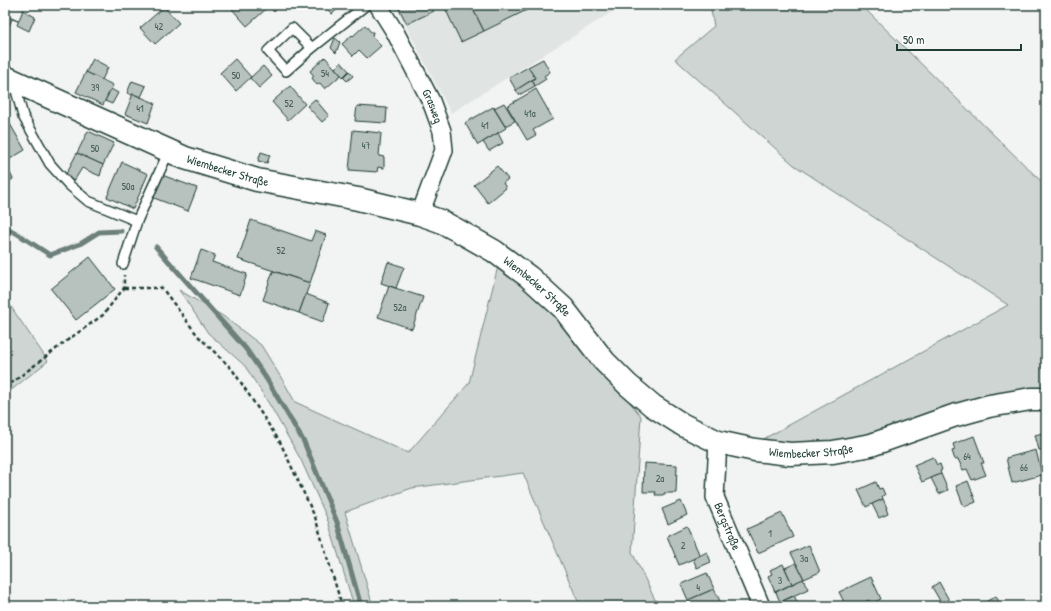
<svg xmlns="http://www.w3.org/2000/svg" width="1051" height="611" font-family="'Patrick Hand',sans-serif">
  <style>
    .built { fill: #e0e4e3 }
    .green { fill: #ced5d3; stroke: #768984 }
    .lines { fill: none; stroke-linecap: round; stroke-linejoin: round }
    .stream { stroke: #6d807b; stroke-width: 5 }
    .building { fill: #b7c1bd; stroke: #1f3d34 }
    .lane-casing { stroke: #1f3d34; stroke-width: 12 }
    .street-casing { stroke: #1f3d34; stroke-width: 20 }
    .secondary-casing { stroke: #1f3d34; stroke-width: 25 }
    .path { stroke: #1f3d34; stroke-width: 2.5; stroke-dasharray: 4 3; stroke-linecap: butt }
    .lane { stroke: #fff; stroke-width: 9 }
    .street { stroke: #fff; stroke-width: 17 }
    .secondary { stroke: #fff; stroke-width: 22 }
    .labels { text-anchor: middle; stroke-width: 4; stroke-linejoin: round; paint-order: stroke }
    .number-label { font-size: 10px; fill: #455e56 }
    .street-label { font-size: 12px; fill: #1f3d34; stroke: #fff }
  </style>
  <rect width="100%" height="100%" fill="#f2f3f3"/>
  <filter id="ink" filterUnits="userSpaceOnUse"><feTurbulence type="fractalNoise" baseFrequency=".025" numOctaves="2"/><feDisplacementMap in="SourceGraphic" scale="8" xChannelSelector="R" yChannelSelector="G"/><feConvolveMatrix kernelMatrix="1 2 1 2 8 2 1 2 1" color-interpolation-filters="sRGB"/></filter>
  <g filter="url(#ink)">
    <path class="built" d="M395,5H623L451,113Z"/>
    <g class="green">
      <path d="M710,5H861L1046,186V391L872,436L821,445L758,442L1008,305L794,165L675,59L714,26Z"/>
      <path d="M499,262L557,314L641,416L632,552L658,606H580L523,473L412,488L345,512L373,606H354L327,518L301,460L271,407L245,366L208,333L179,290L223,316L261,345L285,384L295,402L408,453L469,383Z"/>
      <path d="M5,298L48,361L5,395Z"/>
    </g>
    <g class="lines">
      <g class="stream">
        <path d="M5,227L16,233L50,255L80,244L99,232L121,231"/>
        <path d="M156,247L246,349L266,378L304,442L337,522L361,606"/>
      </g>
    </g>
    <g class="building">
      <path d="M236,5H260L265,10L247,26L232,9Z"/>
      <path d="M268,5H278L279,7L274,12Z"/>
      <path d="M323,5H340L341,6L332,14Z"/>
      <path d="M397,5H432L434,11L407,24Z"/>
      <path d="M446,5H471L484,31L461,42L444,6Z"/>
      <path d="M471,5H537L484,31Z"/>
      <path d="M164,7L179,23L155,44L140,28Z"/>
      <path d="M23,10L35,17L29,31L17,25Z"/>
      <path d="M5,15L18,21L12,19L5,35Z"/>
      <path d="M365,25L371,32H373L372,36L381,46L367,58L359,50L353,56L342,44L352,35L353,36Z"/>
      <path d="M335,38L340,42L336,53L331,48Z"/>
      <path d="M325,57L341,75L325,89L320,83L317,85L312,78L314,76L310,71Z"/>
      <path d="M93,59L108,67L102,80L86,72Z"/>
      <path d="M235,59L251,77L236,91L220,73Z"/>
      <path d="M543,59L550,72L544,76L546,79L535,86L532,80L535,78L528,67Z"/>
      <path d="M341,62L349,71L343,77L335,68Z"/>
      <path d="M263,66L272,76L259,88L250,78Z"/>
      <path d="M528,67L535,78L516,90L509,78Z"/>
      <path d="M349,71L353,76L347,81L343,77Z"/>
      <path d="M86,72L113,85L103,105L76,92Z"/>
      <path d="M532,80L535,86L519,95L516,90Z"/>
      <path d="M132,81L146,86L141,97L133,94L132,95L127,93Z"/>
      <path d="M290,86L305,104L288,120L272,102Z"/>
      <path d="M111,89L118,93L112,104L105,101Z"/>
      <path d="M536,89L553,119L533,130L536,135L527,140L507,106Z"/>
      <path d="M133,94L155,103L148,123L125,114Z"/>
      <path d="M315,99L329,116L322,122L307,106Z"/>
      <path d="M504,103L515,121L505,126L494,108Z"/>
      <path d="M357,106L387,108L386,123L355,121Z"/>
      <path d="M493,107L506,128L478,145L465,123Z"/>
      <path d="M10,124L25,150L5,162V127Z"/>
      <path d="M353,130L381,133L379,156L384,157V168L378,167L377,172L349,170Z"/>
      <path d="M88,131L114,143L103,165L77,153Z"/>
      <path d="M498,133L503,143L489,151L483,142Z"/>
      <path d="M261,152L270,155L267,163L258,161Z"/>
      <path d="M77,153L103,165L100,176L82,168L74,181L65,176Z"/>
      <path d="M122,162L148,174L133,209L107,197Z"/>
      <path d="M497,166L508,179L503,183L506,188L488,203L474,185Z"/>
      <path d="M9,171L13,179L5,184V174Z"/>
      <path d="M162,175L197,188L188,211L154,198Z"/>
      <path d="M251,220L311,241L315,231L326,235L310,283L238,259Z"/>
      <path d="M201,250L215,255L212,262L247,274L240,295L191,278Z"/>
      <path d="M90,257L115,289L76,320L51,289Z"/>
      <path d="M388,262L404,267L396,288L381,283Z"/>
      <path d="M273,271L310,283L299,313L263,300Z"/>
      <path d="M389,286L423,297L412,329L378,317Z"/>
      <path d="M306,294L329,303L323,322L299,313Z"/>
      <path d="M1046,432V449L1039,450L1035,435Z"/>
      <path d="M974,436L984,463H981L986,475L972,480L967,469L963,470L958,459L955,460L952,451L955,450L953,444Z"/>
      <path d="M1036,450L1042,475L1012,483L1006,458Z"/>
      <path d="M933,457L937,465L940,464L942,470L940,471L941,474L922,482L914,465Z"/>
      <path d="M644,463L677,465L676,493H664V495H655L656,492H643Z"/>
      <path d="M941,474L948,490L939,494L931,478Z"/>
      <path d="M968,481L976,502L964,507L956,486Z"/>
      <path d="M876,482L879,489L882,488L885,495L882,496L883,499L866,507L858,490Z"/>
      <path d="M883,499L887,508H886L888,514L879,518L872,504Z"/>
      <path d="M681,501L687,515L668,524L662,509Z"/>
      <path d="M782,513L793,537L758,553L747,529Z"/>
      <path d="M687,526L700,556L679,565L667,536Z"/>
      <path d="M809,545L820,572L804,579L791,553Z"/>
      <path d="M707,552L711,562L697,568L693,559Z"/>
      <path d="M796,563L804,579L792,584L785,568Z"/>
      <path d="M783,564L792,584L775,592L768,576L772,574L770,570Z"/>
      <path d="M707,573L714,589L688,600L681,584Z"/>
      <path d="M871,577L881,599L871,604L869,600L857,606H846L839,592Z"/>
      <path d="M803,579L808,589L780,602L776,592Z"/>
      <path d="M939,582L950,602L943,606L932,587Z"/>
      <path d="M714,589L722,605L719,606H691L688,600Z"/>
      <path d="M794,596L798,603L791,606H782L780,602Z"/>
      <path d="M996,596L1001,606H983L982,604Z"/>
    </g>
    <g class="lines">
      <defs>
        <g id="lane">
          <path d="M312,48L292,28L268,51L286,71L312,48L366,5"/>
          <path d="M14,83L23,116L50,164L69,185L88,201L137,221"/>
          <path d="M123,264L137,221L169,151"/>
        </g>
        <g id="street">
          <path id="s1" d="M378,5L395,32L431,101L442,131L444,150L420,214"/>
          <path id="s2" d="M718,442L715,497L761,606"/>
        </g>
        <g id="secondary">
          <path id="s3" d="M5,77L185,158L257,180L358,199L420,214L440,221L457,230L494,251L529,277L563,308L604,361L628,385L653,406L683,425L718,442L755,450L790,454L833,452L871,445L953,416L989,406L1031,399H1046"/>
        </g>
      </defs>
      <use href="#lane" class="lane-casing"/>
      <use href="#street" class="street-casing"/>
      <use href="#secondary" class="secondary-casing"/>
      <g class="path">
        <path d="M124,288H162L198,336L232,369L280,442L315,517L342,606"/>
        <path d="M5,388L69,339L103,315L124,288V275"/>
      </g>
      <use href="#lane" class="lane"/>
      <use href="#street" class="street"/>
      <use href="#secondary" class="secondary"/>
    </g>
  </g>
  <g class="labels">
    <g class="number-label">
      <text x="159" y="30">42</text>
      <text x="325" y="77">54</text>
      <text x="236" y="79">50</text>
      <text x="95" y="91">39</text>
      <text x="289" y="107">52</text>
      <text x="140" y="112">41</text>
      <text x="530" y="117">41a</text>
      <text x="485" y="129">41</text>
      <text x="366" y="149">47</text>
      <text x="95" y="152">50</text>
      <text x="128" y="190">50a</text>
      <text x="281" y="254">52</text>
      <text x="400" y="311">52a</text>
      <text x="967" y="460">64</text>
      <text x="1024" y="471">66</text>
      <text x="660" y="482">2a</text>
      <text x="770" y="537">1</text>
      <text x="683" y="549">2</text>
      <text x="804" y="562">3a</text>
      <text x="780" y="584">3</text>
      <text x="698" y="591">4</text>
    </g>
    <g class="street-label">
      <text dy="4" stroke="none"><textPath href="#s1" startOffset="115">Grasweg</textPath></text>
      <text dy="4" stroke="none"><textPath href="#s3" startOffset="242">Wiembecker Straße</textPath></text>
      <text dy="4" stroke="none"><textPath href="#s3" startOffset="578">Wiembecker Straße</textPath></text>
      <text dy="4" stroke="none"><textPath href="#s3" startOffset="914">Wiembecker Straße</textPath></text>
      <text dy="4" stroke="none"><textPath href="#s2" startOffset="87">Bergstraße</textPath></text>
    </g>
  </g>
  <rect width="1051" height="611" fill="none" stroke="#fff" stroke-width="20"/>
  <rect x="10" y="10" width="1031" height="591" fill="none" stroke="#1f3d34" stroke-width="1.5" filter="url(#ink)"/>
  <path d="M897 44v6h124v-6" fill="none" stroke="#1f3d34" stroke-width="2"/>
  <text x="903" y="44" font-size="12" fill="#1f3d34" stroke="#ffffff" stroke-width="3" paint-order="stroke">50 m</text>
</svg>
